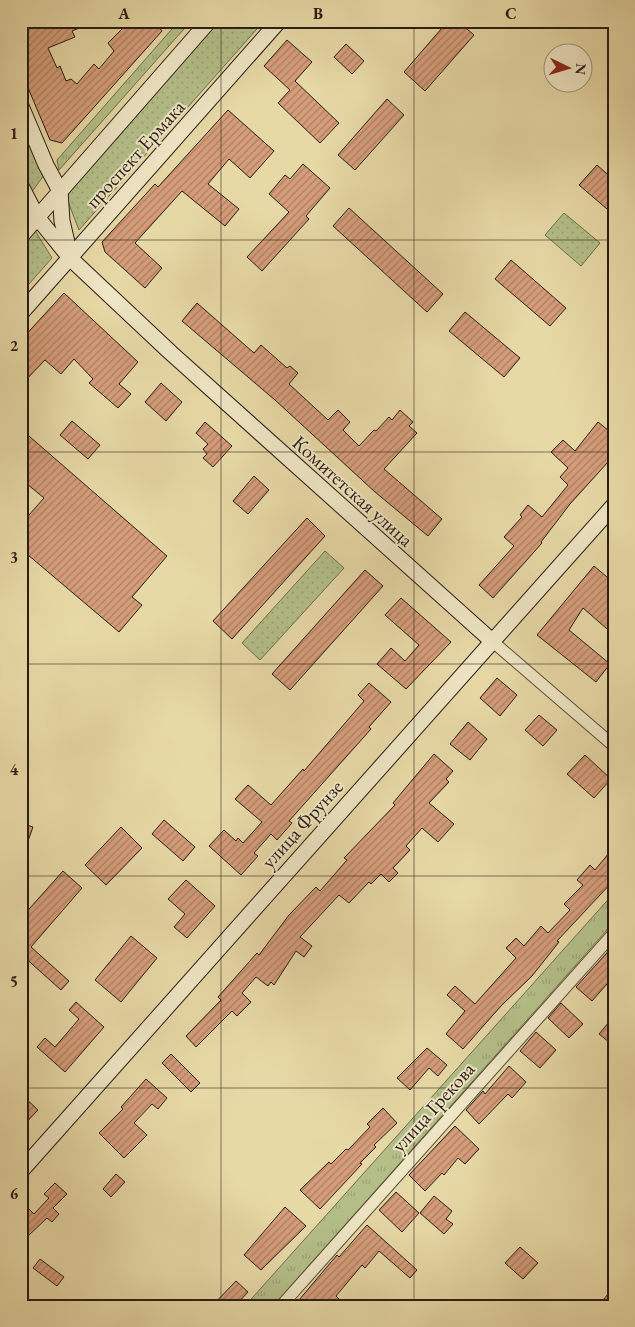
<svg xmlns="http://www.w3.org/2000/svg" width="635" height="1327" font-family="'EB Garamond',serif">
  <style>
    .grass { fill: url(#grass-tufts); stroke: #6e6e4e }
    .park { fill: url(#park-dots); stroke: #6e6e4e }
    .building { fill: url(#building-hatch); stroke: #291c14 }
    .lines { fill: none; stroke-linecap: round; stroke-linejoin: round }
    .street-casing { stroke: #584b38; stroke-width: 13 }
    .secondary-casing { stroke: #291c14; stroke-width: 17 }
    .street { stroke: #efe6c5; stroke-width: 11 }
    .secondary { stroke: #efe6c5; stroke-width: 15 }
    .grid { fill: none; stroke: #291c14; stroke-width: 1; stroke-opacity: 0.55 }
    .labels { text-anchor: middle; stroke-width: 4; stroke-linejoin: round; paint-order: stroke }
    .street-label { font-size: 20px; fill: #291c14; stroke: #efe6c5 }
    .neatline { fill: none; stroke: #291c14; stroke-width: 2 }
    .grid-label { font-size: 16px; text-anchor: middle; font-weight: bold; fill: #291c14 }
  </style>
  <defs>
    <pattern id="grass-tufts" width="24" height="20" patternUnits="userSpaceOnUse" patternTransform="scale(1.25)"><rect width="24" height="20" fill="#b4bf88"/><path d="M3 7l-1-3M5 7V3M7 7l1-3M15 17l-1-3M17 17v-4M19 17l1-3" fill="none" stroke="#9ba474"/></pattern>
    <pattern id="park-dots" width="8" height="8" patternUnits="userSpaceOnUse" patternTransform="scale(1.25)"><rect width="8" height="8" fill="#b4bf88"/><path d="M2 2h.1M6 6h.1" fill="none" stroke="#9ba474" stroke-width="1.8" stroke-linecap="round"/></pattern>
    <pattern id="building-hatch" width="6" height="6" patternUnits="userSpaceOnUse" patternTransform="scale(1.25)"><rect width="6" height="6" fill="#d59d7a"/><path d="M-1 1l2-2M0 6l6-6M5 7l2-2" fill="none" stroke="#ad7f63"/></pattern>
  </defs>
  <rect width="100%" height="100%" fill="#e7d9a6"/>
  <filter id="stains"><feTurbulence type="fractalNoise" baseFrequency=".004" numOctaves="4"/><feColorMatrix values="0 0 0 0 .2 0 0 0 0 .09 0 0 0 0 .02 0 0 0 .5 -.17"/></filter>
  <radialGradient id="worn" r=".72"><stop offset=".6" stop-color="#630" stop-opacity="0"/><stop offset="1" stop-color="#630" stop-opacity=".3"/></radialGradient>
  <g class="grass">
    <path d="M179,21H191L59,170L57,160Z"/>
    <path d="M614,893V922L273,1306H245Z"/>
  </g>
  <g class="park">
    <path d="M210,21H264L79,230L63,189Z"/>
    <path d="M21,120L44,175L31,193L21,171Z"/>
    <path d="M564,213L600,243L581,266L545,235Z"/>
    <path d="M34,229L52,258L21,293V244Z"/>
    <path d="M325,551L344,568L260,660L242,643Z"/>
  </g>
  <g class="building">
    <path d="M21,21H96L72,31L75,37L48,48L57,68L60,66L66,81L71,79L77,84L94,64L99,69L114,51L108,43L130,21H154L162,31L62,143L50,140L21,71Z"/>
    <path d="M448,21H458L474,35L425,91L404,72Z"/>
    <path d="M287,40L312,62L295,81L339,123L320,143L278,103L290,90L264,66Z"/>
    <path d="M346,44L364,61L352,74L334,57Z"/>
    <path d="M387,99L404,115L355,170L338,155Z"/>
    <path d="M228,110L274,151L250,178L229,159L208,184L239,209L225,226L182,191L135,243L162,268L145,288L105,252L102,242L155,184L158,187Z"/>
    <path d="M303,164L330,188L306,216L309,219L262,271L247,257L289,212L269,194L285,175L290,179Z"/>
    <path d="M597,165L614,180V215L579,185Z"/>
    <path d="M349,208L443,294L427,312L333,226Z"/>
    <path d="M511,260L566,308L550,326L495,279Z"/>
    <path d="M64,293L138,362L119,384L131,394L118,408L89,383L93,379L74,359L61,374L45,360L21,385V348L26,343L22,339Z"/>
    <path d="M197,303L254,353L261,345L287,368L290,366L298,373L289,384L328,420L338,410L350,422L343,430L359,446L374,430L376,431L389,417L392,420L400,410L413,422L409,426L417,433L384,469L442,519L428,536L375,492L275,400L182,321Z"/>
    <path d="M465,312L520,358L504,377L449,331Z"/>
    <path d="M161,383L182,402L166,421L145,402Z"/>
    <path d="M72,421L100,445L88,459L60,435Z"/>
    <path d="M205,422L232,446L213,467L203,458L207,454L203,449L208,444L196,433Z"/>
    <path d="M598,422L614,435V459L610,464L608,462L570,504L541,542L542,543L493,598L479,585L514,546L504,537L522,517L520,515L528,505L542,517L568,485L560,477L568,468L551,452L563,440L575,451Z"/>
    <path d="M29,436L167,556L132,597L142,605L119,632L21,549V524L44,498L21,479V445Z"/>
    <path d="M254,476L269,490L248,514L233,501Z"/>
    <path d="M307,518L325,536L232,639L213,621Z"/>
    <path d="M594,566L614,583V635L583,608L569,630L610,664L596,682L537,635Z"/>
    <path d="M365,570L383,586L290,690L272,674Z"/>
    <path d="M401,598L451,642L406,689L377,664L391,648L405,661L419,645L385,615Z"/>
    <path d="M497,678L517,695L500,716L480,698Z"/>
    <path d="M369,683L391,702L369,727L371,729L289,821L292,823L277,840L271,834L254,853L258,856L241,875L209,846L224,830L236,841L238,838L243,843L262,822L235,799L248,785L271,805L303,769L304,771L364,701L358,695Z"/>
    <path d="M539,715L557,730L543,746L525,730Z"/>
    <path d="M468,722L487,739L470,760L450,744Z"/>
    <path d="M434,754L453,771L446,779L449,782L429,803L454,824L438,842L422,828L406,846L410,850L393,868L398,873L389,882L381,874L371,884L369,882L349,903L339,895L300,937L312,946L304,957L296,951L274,985L271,982L268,986L256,977L242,993L251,1002L237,1016L232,1011L196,1047L186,1036L221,1000L218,997L257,953L259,955L289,915L316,887L320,891L347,860L344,858L395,805L393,803Z"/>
    <path d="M585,755L611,779L594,798L567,774Z"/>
    <path d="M164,820L195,847L183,861L152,834Z"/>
    <path d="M21,823L33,827L23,855H21Z"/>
    <path d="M121,827L142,848L106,885L85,865Z"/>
    <path d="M614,847V880L557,941L559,942L532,976L501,1006L463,1049L446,1034L465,1011L447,995L455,986L475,1004L516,958L506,948L516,938L524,946L541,926L548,933L570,910L564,904L583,885L577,880L590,865L595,870Z"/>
    <path d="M63,871L82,888L31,947L69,981L61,990L23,956L21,958V918Z"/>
    <path d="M186,880L215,906L187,938L174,927L185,914L168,899Z"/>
    <path d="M131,936L157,958L121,1002L95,980Z"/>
    <path d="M614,945V976L592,1001L576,987Z"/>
    <path d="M76,1002L104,1027L65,1072L37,1047L45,1038L55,1047L79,1019L69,1010Z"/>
    <path d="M561,1003L583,1024L569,1038L548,1018Z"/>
    <path d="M614,1016V1046L599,1034Z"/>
    <path d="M536,1032L556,1050L540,1068L520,1051Z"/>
    <path d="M427,1048L447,1065L438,1076L429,1068L410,1090L397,1078Z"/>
    <path d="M171,1054L200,1083L191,1092L162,1063Z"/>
    <path d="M509,1066L526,1082L512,1098L508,1094L479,1124L466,1110L483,1091L485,1094Z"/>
    <path d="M146,1079L167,1098L158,1109L152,1104L134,1123L147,1135L124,1158L99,1133L123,1109L121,1107Z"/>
    <path d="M21,1094L38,1110L21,1128Z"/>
    <path d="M383,1108L397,1123L374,1145L376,1147L360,1163L362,1164L320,1209L300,1190L329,1162L331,1164L346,1149L348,1150L370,1127L367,1124Z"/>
    <path d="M455,1126L479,1149L465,1164L458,1158L444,1175L442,1173L425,1191L409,1175Z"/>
    <path d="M116,1174L125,1182L111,1197L103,1189Z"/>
    <path d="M55,1183L67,1194L53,1208L59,1214L52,1222L47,1218L27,1237L21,1231V1217L29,1209L34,1214L49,1198L44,1194Z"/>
    <path d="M396,1192L419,1213L402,1232L379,1210Z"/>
    <path d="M434,1196L452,1211L446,1219L453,1224L444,1234L420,1213Z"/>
    <path d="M285,1207L306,1226L261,1270L244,1255Z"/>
    <path d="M367,1225L417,1270L410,1278L379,1251L365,1268L362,1265L336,1296L346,1306H305L299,1300L337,1255L339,1257Z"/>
    <path d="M520,1247L538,1263L523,1279L505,1263Z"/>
    <path d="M40,1259L64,1277L57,1286L33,1268Z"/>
    <path d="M236,1281L248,1292L235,1306H212Z"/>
    <path d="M614,1287V1306H598Z"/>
  </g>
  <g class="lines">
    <defs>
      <g id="street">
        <path d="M492,641L614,746"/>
        <path d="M281,1306L614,933"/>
      </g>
      <g id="secondary">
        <path d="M21,106L46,165L60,191L62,221L70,255"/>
        <path d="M21,186L37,217L71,259L171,353L492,641"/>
        <path d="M21,236L209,21"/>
        <path d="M21,313L279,21"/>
        <path d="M21,1171L614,505"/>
      </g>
    </defs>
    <use href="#street" class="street-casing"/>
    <use href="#secondary" class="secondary-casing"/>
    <use href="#street" class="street"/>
    <use href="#secondary" class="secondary"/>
  </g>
  <path class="grid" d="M221,21V1306M414,21V1306M21,240H614M21,452H614M21,664H614M21,876H614M21,1088H614"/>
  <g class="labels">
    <g class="street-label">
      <text transform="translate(135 154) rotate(-48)" y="7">проспект Ермака</text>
      <text transform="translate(353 491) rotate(42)" y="7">Комитетская улица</text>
      <text transform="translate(302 824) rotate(-48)" y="7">улица Фрунзе</text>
      <text transform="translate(433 1107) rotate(-48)" y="7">улица Грекова</text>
    </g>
  </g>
  <rect width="635" height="1327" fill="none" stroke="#e7d9a6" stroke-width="55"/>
  <g transform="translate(568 68) rotate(95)"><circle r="24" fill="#efe6c5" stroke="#a0957e"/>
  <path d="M0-4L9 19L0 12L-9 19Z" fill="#8f2418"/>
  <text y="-8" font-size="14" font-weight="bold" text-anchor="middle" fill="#291c14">N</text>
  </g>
  <rect x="28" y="28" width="580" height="1272" class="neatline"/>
  <g class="grid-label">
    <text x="124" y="19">A</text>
    <text x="318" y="19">B</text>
    <text x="511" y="19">C</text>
    <text x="14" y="139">1</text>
    <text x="14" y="351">2</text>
    <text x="14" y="563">3</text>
    <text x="14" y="775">4</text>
    <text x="14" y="987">5</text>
    <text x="14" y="1199">6</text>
  </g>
  <rect width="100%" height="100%" filter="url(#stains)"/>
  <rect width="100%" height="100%" fill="url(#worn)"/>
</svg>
